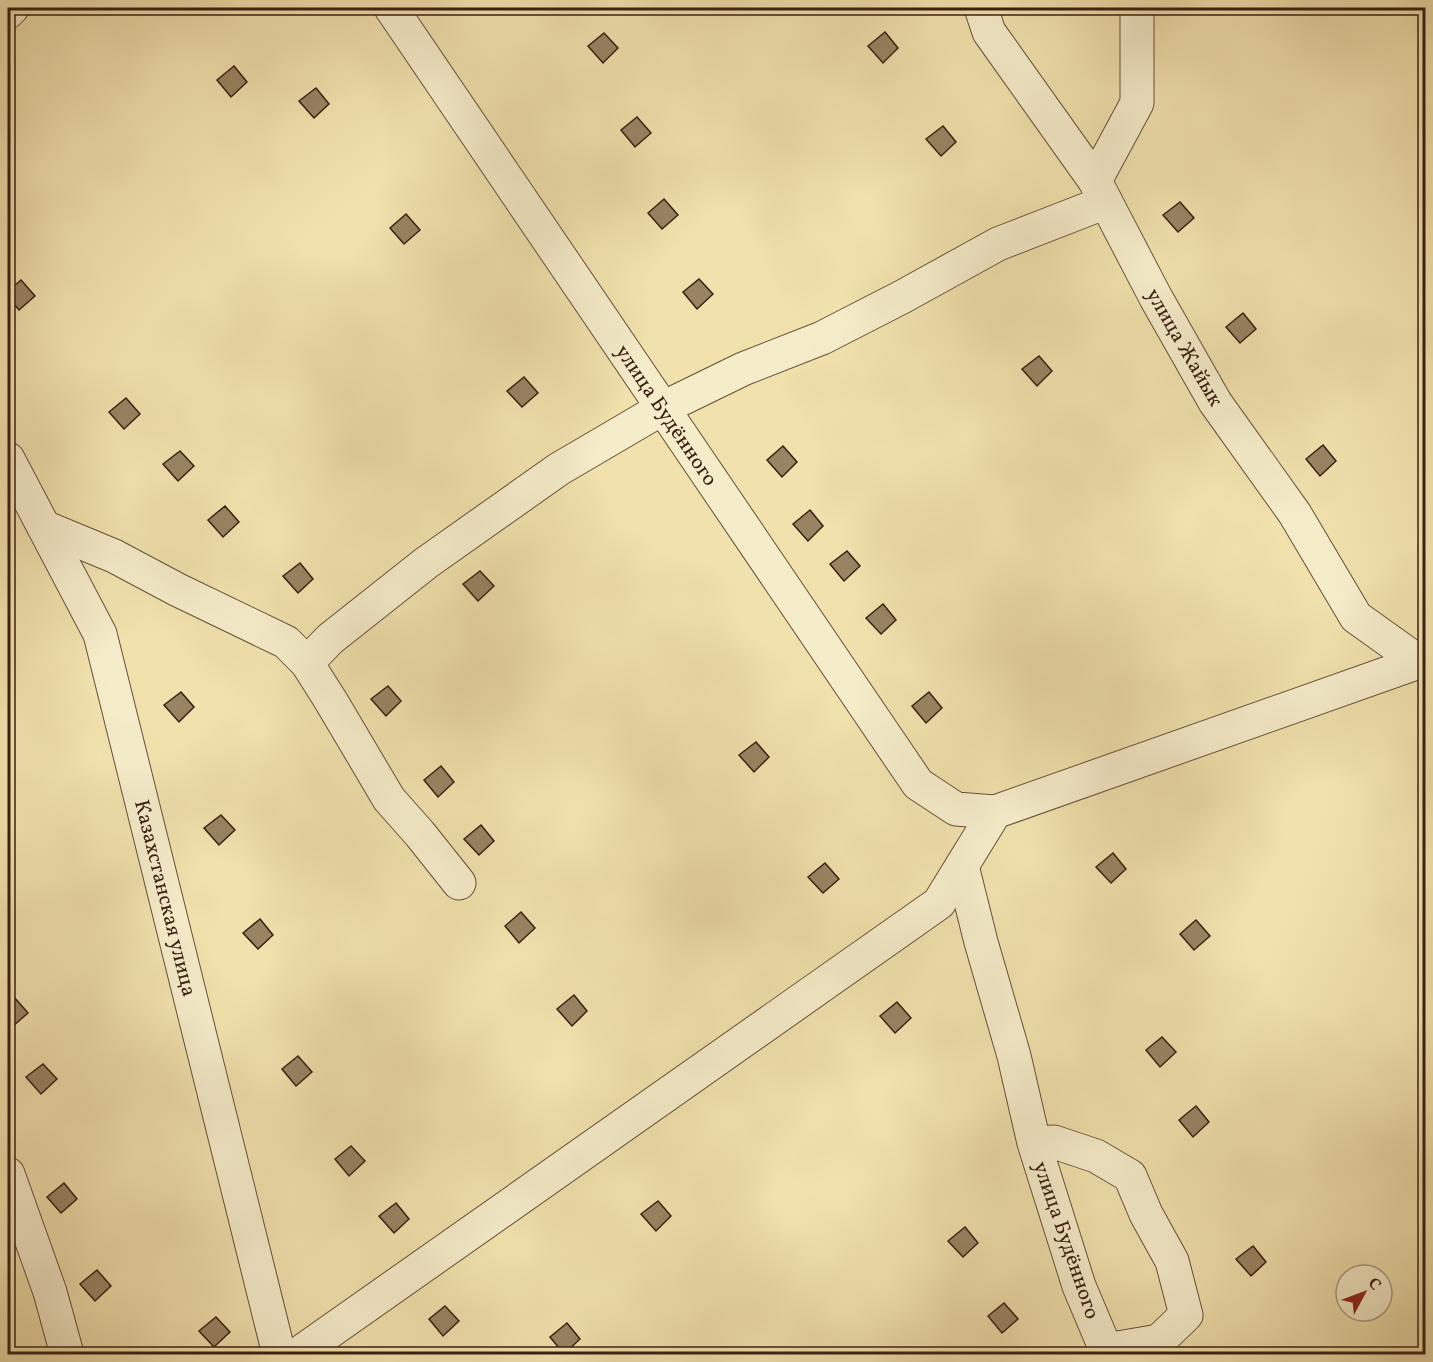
<svg xmlns="http://www.w3.org/2000/svg" width="1433" height="1362" font-family="Vollkorn,serif">
  <style>
    .building { fill: #988463; stroke: #391f12; stroke-width: 1.5 }
    .lines { fill: none; stroke-linecap: round; stroke-linejoin: round }
    .street-casing { stroke: #675039; stroke-width: 35 }
    .street { stroke: #f5ecca; stroke-width: 33 }
    .labels { text-anchor: middle; stroke-width: 5; stroke-linejoin: round; paint-order: stroke }
    .street-label { font-size: 21px; fill: #391f12; stroke: #f5ecca }
  </style>
  <rect width="100%" height="100%" fill="#f0e1ad"/>
  <filter id="stains"><feTurbulence type="fractalNoise" baseFrequency=".00333" numOctaves="4"/><feColorMatrix values="0 0 0 0 .2 0 0 0 0 .09 0 0 0 0 .02 0 0 0 .5 -.17"/></filter>
  <radialGradient id="worn" r=".72"><stop offset=".6" stop-color="#630" stop-opacity="0"/><stop offset="1" stop-color="#630" stop-opacity=".3"/></radialGradient>
  <g class="building">
    <path d="M885,32L898,48L883,63L868,46Z"/>
    <path d="M604,33L618,48L603,63L588,46Z"/>
    <path d="M234,66L247,82L231,97L217,80Z"/>
    <path d="M316,88L329,104L314,118L299,101Z"/>
    <path d="M637,117L651,133L635,147L621,130Z"/>
    <path d="M943,126L956,142L941,156L926,139Z"/>
    <path d="M664,199L678,215L662,229L648,213Z"/>
    <path d="M1180,202L1194,218L1178,232L1163,215Z"/>
    <path d="M406,214L420,230L404,244L390,228Z"/>
    <path d="M699,279L713,294L697,309L683,292Z"/>
    <path d="M21,280L35,296L19,310L8,297V291Z"/>
    <path d="M1243,313L1256,329L1240,343L1226,327Z"/>
    <path d="M1039,356L1052,371L1037,386L1022,369Z"/>
    <path d="M524,377L538,393L522,407L507,391Z"/>
    <path d="M126,398L140,414L124,429L109,412Z"/>
    <path d="M1323,445L1336,461L1320,476L1306,459Z"/>
    <path d="M783,446L797,462L782,477L767,460Z"/>
    <path d="M180,451L194,466L178,481L163,464Z"/>
    <path d="M225,506L239,522L223,537L208,520Z"/>
    <path d="M810,510L823,526L808,541L793,524Z"/>
    <path d="M847,551L860,566L844,581L830,564Z"/>
    <path d="M300,563L313,579L298,593L283,576Z"/>
    <path d="M480,571L494,586L478,601L463,584Z"/>
    <path d="M883,604L896,620L881,634L866,618Z"/>
    <path d="M388,686L401,701L386,716L371,699Z"/>
    <path d="M181,692L194,707L179,722L164,705Z"/>
    <path d="M929,692L942,708L926,723L912,706Z"/>
    <path d="M756,742L769,757L754,772L739,755Z"/>
    <path d="M441,766L454,782L438,797L424,780Z"/>
    <path d="M221,815L235,830L219,845L204,828Z"/>
    <path d="M481,825L494,841L479,855L464,839Z"/>
    <path d="M1113,853L1126,869L1111,883L1096,867Z"/>
    <path d="M825,863L839,879L823,893L808,877Z"/>
    <path d="M521,912L535,928L519,943L505,926Z"/>
    <path d="M260,919L273,935L258,949L243,933Z"/>
    <path d="M1196,920L1210,936L1194,950L1180,934Z"/>
    <path d="M574,995L587,1011L572,1026L557,1009Z"/>
    <path d="M14,997L28,1013L12,1027L8,1022V1003Z"/>
    <path d="M897,1002L911,1018L895,1033L880,1016Z"/>
    <path d="M1162,1037L1176,1052L1160,1067L1146,1050Z"/>
    <path d="M298,1056L312,1072L296,1086L282,1069Z"/>
    <path d="M43,1064L57,1079L41,1094L26,1077Z"/>
    <path d="M1196,1106L1209,1122L1193,1137L1179,1120Z"/>
    <path d="M351,1146L365,1161L349,1176L335,1159Z"/>
    <path d="M64,1183L77,1199L61,1213L47,1197Z"/>
    <path d="M658,1201L671,1216L656,1231L641,1214Z"/>
    <path d="M396,1203L409,1219L394,1233L379,1216Z"/>
    <path d="M965,1227L978,1243L963,1257L948,1241Z"/>
    <path d="M1253,1246L1266,1262L1251,1276L1236,1259Z"/>
    <path d="M97,1270L111,1286L95,1301L80,1284Z"/>
    <path d="M1004,1303L1018,1319L1002,1333L988,1316Z"/>
    <path d="M445,1306L459,1321L443,1336L429,1319Z"/>
    <path d="M216,1317L230,1332L214,1347L199,1331Z"/>
    <path d="M567,1323L580,1339L564,1354L550,1337Z"/>
  </g>
  <g class="lines">
    <defs>
      <g id="street">
        <path d="M391,8L918,784L956,809L995,812L1419,662H1426"/>
        <path d="M981,8L989,32L1095,181L1156,298L1215,402L1295,514L1356,617L1419,662"/>
        <path d="M8,12L12,8"/>
        <path d="M1095,181L1137,103V8"/>
        <path d="M8,459L100,634L279,1354"/>
        <path d="M44,527L114,556L178,590L286,642L307,663"/>
        <path d="M962,866L981,942L1014,1056L1034,1143L1079,1286L1106,1350L1159,1341L1186,1315L1172,1261L1146,1214L1130,1176L1096,1156L1054,1142L1034,1143"/>
        <path d="M459,883L420,834L389,799L331,701L307,663L330,639L426,563L559,469L663,408L743,369L822,338L902,297L998,244L1106,202"/>
        <path d="M8,1174L50,1292L67,1354"/>
        <path d="M298,1354L939,903L995,812"/>
      </g>
    </defs>
    <use href="#street" class="street-casing"/>
    <use href="#street" class="street"/>
  </g>
  <g class="labels">
    <g class="street-label">
      <text transform="translate(1185 347) rotate(60)" y="7">улица Жайык</text>
      <text transform="translate(667 415) rotate(56)" y="7">улица Будённого</text>
      <text transform="translate(166 898) rotate(76)" y="7">Казахстанская улица</text>
      <text transform="translate(1067 1240) rotate(71)" y="7">улица Будённого</text>
    </g>
  </g>
  <rect width="1433" height="1362" fill="none" stroke="#f0e1ad" stroke-width="30"/>
  <rect x="9" y="9" width="1415" height="1344" fill="none" stroke="#391f12" stroke-width="3"/>
  <rect x="15" y="15" width="1403" height="1332" fill="none" stroke="#391f12" stroke-width="1.5"/>
  <g transform="translate(1364 1293) rotate(49)"><circle r="28" fill="#f5ecca" stroke="#aa9a80" stroke-width="1.5"/>
  <path d="M0-4.5L10 22L0 15L-10 22Z" fill="#8f2418"/>
  <text y="-9" font-size="16" font-weight="bold" text-anchor="middle" fill="#391f12">С</text>
  </g>
  <rect width="100%" height="100%" filter="url(#stains)"/>
  <rect width="100%" height="100%" fill="url(#worn)"/>
</svg>
